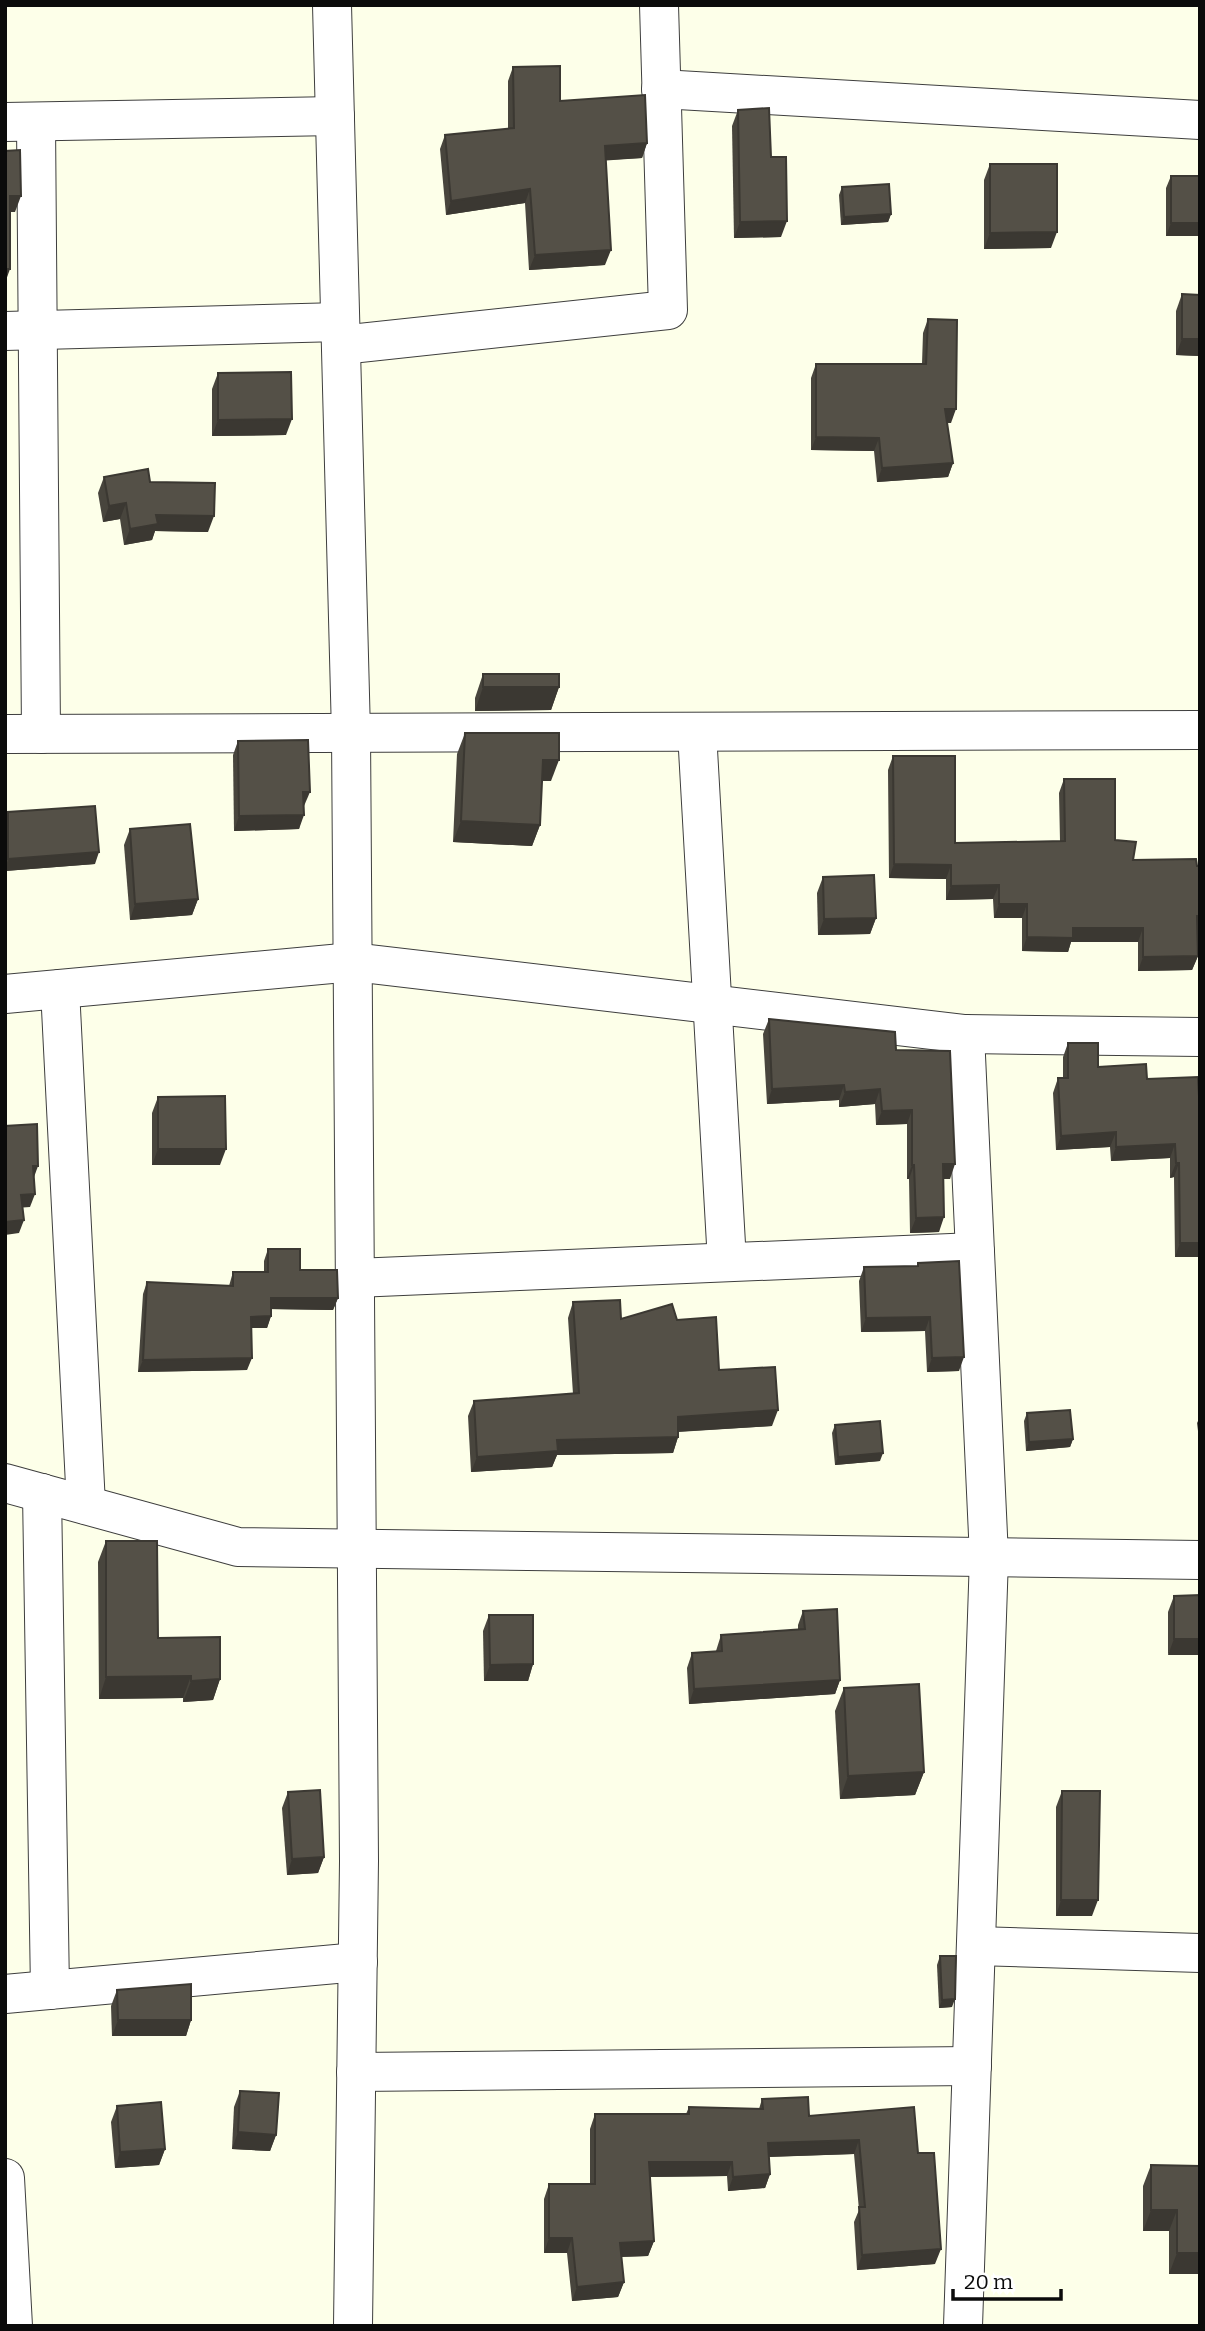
<svg xmlns="http://www.w3.org/2000/svg" width="1205" height="2331" font-family="Bitter,serif">
  <style>
    .lines { fill: none; stroke-linecap: round; stroke-linejoin: round }
    .minor-casing { stroke: #3e3e3e; stroke-width: 40 }
    .minor { stroke: #fff; stroke-width: 38 }
    .wall { fill: #48453d }
    .shaded-wall { fill: #3b3832 }
    .building { fill: #545047; stroke: #3b3832; stroke-width: 2 }
  </style>
  <rect width="100%" height="100%" fill="#fdffe9"/>
  <g class="lines">
    <defs>
      <g id="minor">
        <path d="M332,5L351,733L359,1861L353,2326"/>
        <path d="M661,89L1200,120"/>
        <path d="M5,122L335,116"/>
        <path d="M36,122L41,734"/>
        <path d="M5,331L340,322"/>
        <path d="M341,345L668,310L659,5"/>
        <path d="M697,732L727,1262"/>
        <path d="M5,734L1200,730"/>
        <path d="M60,989L86,1505"/>
        <path d="M5,994L353,962L965,1034L1200,1037"/>
        <path d="M355,1278L975,1252"/>
        <path d="M5,1483L238,1547L1200,1560"/>
        <path d="M42,1493L50,1990"/>
        <path d="M976,1946L1200,1953"/>
        <path d="M5,1994L358,1962"/>
        <path d="M356,2072L972,2066"/>
        <path d="M5,2178L13,2326"/>
        <path d="M963,2326L989,1557L965,1034"/>
      </g>
    </defs>
    <use href="#minor" class="minor-casing"/>
    <use href="#minor" class="minor"/>
  </g>
  <g class="wall">
    <path d="M513,67L560,101L647,143L642,158L605,160V265L529,270L525,203L446,215L440,149L445,135L508,129V81Z"/>
    <path d="M738,110L771,157L781,237L734,238L732,126Z"/>
    <path d="M990,164L1051,248L984,249V180Z"/>
    <path d="M1171,176H1200V236H1166V188Z"/>
    <path d="M842,187L891,214L888,222L841,225L839,195Z"/>
    <path d="M1182,294L1200,295V356L1176,355V311Z"/>
    <path d="M928,319L951,423H947L953,463L948,477L877,482L874,451L811,450V378L816,364H922L923,333Z"/>
    <path d="M218,373L286,435L212,436V389Z"/>
    <path d="M104,477L150,482L208,532L155,531L152,540L124,545L120,519L103,522L98,493Z"/>
    <path d="M483,674L559,687L551,710L475,711V698Z"/>
    <path d="M465,733L551,781H542L540,825L532,846L453,842L457,754Z"/>
    <path d="M238,741L304,806L299,829L234,831L233,755Z"/>
    <path d="M893,756L955,843L1060,841L1059,793L1064,779L1115,840L1133,860L1200,866V930H1197L1198,956L1192,970L1138,971V942H1071L1068,952L1022,951V918H994L993,899L946,900V879L889,878L888,770Z"/>
    <path d="M8,812L95,864L5,871V820Z"/>
    <path d="M130,829L198,899L192,915L130,920L124,845Z"/>
    <path d="M823,877L876,918L870,934L818,935L817,893Z"/>
    <path d="M769,1019L896,1050L950,1179H943L939,1232L910,1233L909,1179H907V1124L876,1125L875,1104L839,1107V1100L767,1104L763,1034Z"/>
    <path d="M1068,1043L1098,1067L1147,1079L1198,1077L1200,1257H1175L1174,1177L1170,1178V1158L1111,1161L1110,1147L1056,1150L1053,1093L1058,1078H1063V1057Z"/>
    <path d="M158,1097L220,1165H152V1113Z"/>
    <path d="M268,1249L338,1298L333,1310L271,1309V1316L267,1328H251L247,1370L138,1372L143,1294L147,1282L229,1286L233,1272H264V1261Z"/>
    <path d="M918,1263L959,1371L927,1372L925,1331L861,1332L859,1281L864,1267L917,1266Z"/>
    <path d="M573,1302L621,1319L677,1320L719,1370L772,1426L678,1432V1437L673,1453L557,1455L552,1467L471,1472L468,1416L474,1401L573,1394L568,1318Z"/>
    <path d="M1027,1413L1073,1439L1070,1447L1026,1451L1024,1421Z"/>
    <path d="M1200,1417V1447L1197,1423Z"/>
    <path d="M835,1425L880,1461L835,1465L832,1433Z"/>
    <path d="M106,1541L158,1638L220,1679L213,1700L183,1702V1698L99,1699L98,1562Z"/>
    <path d="M1200,1595L1168,1655V1612L1174,1596Z"/>
    <path d="M803,1611L840,1680L835,1694L689,1704L687,1668L692,1653L716,1651L721,1635L798,1630V1625Z"/>
    <path d="M489,1615L533,1664L528,1681H484L483,1631Z"/>
    <path d="M844,1688L924,1772L915,1795L840,1799L835,1711Z"/>
    <path d="M1062,1791L1092,1916H1056V1807Z"/>
    <path d="M288,1792L324,1857L318,1873L287,1875L282,1808Z"/>
    <path d="M940,1956L952,2007L939,2008L937,1965Z"/>
    <path d="M117,1990L191,2020L186,2036H112L111,2006Z"/>
    <path d="M240,2091L276,2135L270,2151L232,2149L234,2107Z"/>
    <path d="M762,2099L918,2153L935,2264L857,2270L854,2222L859,2210L854,2154L769,2157L770,2174L765,2188L728,2191L727,2176L650,2177L654,2241L648,2256L621,2257L624,2282L618,2297L572,2301L567,2253H544V2199L549,2184H590V2129L595,2114H686L689,2107L759,2109Z"/>
    <path d="M117,2106L165,2149L159,2165L115,2168L111,2122Z"/>
    <path d="M1151,2165L1200,2166V2274H1169V2231H1143V2186Z"/>
  </g>
  <g class="shaded-wall">
    <path d="M647,143L642,158L599,161L605,146Z"/>
    <path d="M530,189L525,203L446,215L451,201Z"/>
    <path d="M10,196H21L15,212H5Z"/>
    <path d="M891,214L888,222L841,225L844,217Z"/>
    <path d="M787,221L781,237L734,238L740,222Z"/>
    <path d="M1171,223H1200V236H1166Z"/>
    <path d="M1057,232L1051,248L984,249L990,233Z"/>
    <path d="M611,250L605,265L529,270L535,255Z"/>
    <path d="M5,269H10L5,283Z"/>
    <path d="M1182,339H1200V356L1176,355Z"/>
    <path d="M945,409H956L951,423H940Z"/>
    <path d="M292,419L286,435L212,436L218,420Z"/>
    <path d="M816,437L879,438L874,451L811,450Z"/>
    <path d="M953,463L948,477L877,482L882,468Z"/>
    <path d="M126,503L120,519L103,522L109,506Z"/>
    <path d="M156,515L214,516L208,532L155,531L152,540L124,545L130,529Z"/>
    <path d="M483,687H559L551,710L475,711Z"/>
    <path d="M543,760H559L551,781H535Z"/>
    <path d="M303,792H310L304,806L298,807Z"/>
    <path d="M304,815L299,829L234,831L239,816Z"/>
    <path d="M461,821L540,825L532,846L453,842Z"/>
    <path d="M99,852L95,864L5,871L8,859Z"/>
    <path d="M894,864L951,865L946,879L889,878Z"/>
    <path d="M999,885L993,899L946,900L951,886Z"/>
    <path d="M198,899L192,915L130,920L135,904Z"/>
    <path d="M999,904H1027L1022,918H994Z"/>
    <path d="M1197,916H1200V930H1192Z"/>
    <path d="M876,918L870,934L818,935L824,919Z"/>
    <path d="M1073,928H1143L1138,942H1071L1068,952L1022,951L1027,937Z"/>
    <path d="M1198,956L1192,970L1138,971L1143,957Z"/>
    <path d="M844,1085L839,1100L767,1104L772,1089Z"/>
    <path d="M880,1089L875,1104L839,1107L845,1092Z"/>
    <path d="M912,1110L907,1124L876,1125L882,1111Z"/>
    <path d="M1116,1132L1110,1147L1056,1150L1061,1136Z"/>
    <path d="M1175,1144L1170,1158L1111,1161L1116,1147Z"/>
    <path d="M158,1149H226L220,1165H152Z"/>
    <path d="M1176,1163H1179L1174,1177L1170,1178Z"/>
    <path d="M943,1164H955L950,1179H937Z"/>
    <path d="M912,1165H914L909,1179H907Z"/>
    <path d="M33,1166H38L33,1180Z"/>
    <path d="M35,1194L30,1207L16,1208L21,1195Z"/>
    <path d="M944,1217L939,1232L910,1233L916,1218Z"/>
    <path d="M24,1220L19,1233L5,1235V1222Z"/>
    <path d="M1180,1243H1200V1257H1175Z"/>
    <path d="M271,1298H338L333,1310L267,1309Z"/>
    <path d="M271,1316L267,1328H246L251,1317Z"/>
    <path d="M930,1317L925,1331L861,1332L866,1318Z"/>
    <path d="M964,1357L959,1371L927,1372L932,1358Z"/>
    <path d="M252,1358L247,1370L138,1372L143,1360Z"/>
    <path d="M778,1410L772,1426L672,1432L678,1417Z"/>
    <path d="M678,1437L673,1453L557,1455L552,1467L471,1472L477,1457L557,1440Z"/>
    <path d="M1073,1439L1070,1447L1026,1451L1029,1442Z"/>
    <path d="M883,1453L880,1461L835,1465L838,1457Z"/>
    <path d="M1174,1639H1200V1655H1168Z"/>
    <path d="M533,1664L528,1681H484L490,1665Z"/>
    <path d="M191,1676L183,1698L99,1699L106,1677Z"/>
    <path d="M220,1679L213,1700L183,1702L191,1681Z"/>
    <path d="M840,1680L835,1694L689,1704L694,1689Z"/>
    <path d="M924,1772L915,1795L840,1799L848,1776Z"/>
    <path d="M324,1857L318,1873L287,1875L292,1859Z"/>
    <path d="M1061,1900H1098L1092,1916H1056Z"/>
    <path d="M955,1999L952,2007L939,2008L942,2000Z"/>
    <path d="M118,2020H191L186,2036H112Z"/>
    <path d="M238,2132L276,2135L270,2151L232,2149Z"/>
    <path d="M859,2140L854,2154L763,2157L768,2143Z"/>
    <path d="M165,2149L159,2165L115,2168L120,2152Z"/>
    <path d="M649,2162H732L727,2176L644,2177Z"/>
    <path d="M770,2174L765,2188L728,2191L733,2177Z"/>
    <path d="M1151,2210H1177L1169,2231H1143Z"/>
    <path d="M549,2238H572L567,2253H544Z"/>
    <path d="M654,2241L648,2256L614,2257L620,2243Z"/>
    <path d="M941,2249L935,2264L857,2270L862,2255Z"/>
    <path d="M1177,2253H1200V2274H1169Z"/>
    <path d="M624,2282L618,2297L572,2301L577,2287Z"/>
  </g>
  <g class="building">
    <path d="M560,66V101L645,95L647,143L605,146L611,250L535,255L530,189L451,201L445,135L514,128L513,67Z"/>
    <path d="M769,108L771,157H786L787,221L740,222L738,110Z"/>
    <path d="M20,150L21,196H10V269H5V151Z"/>
    <path d="M990,164H1057V232L990,233Z"/>
    <rect x="1171" y="176" width="29" height="47"/>
    <path d="M889,184L891,214L844,217L842,187Z"/>
    <path d="M1182,294L1200,295V339H1182Z"/>
    <path d="M928,319L957,320L956,409H945L953,463L882,468L879,438L816,437V364H926Z"/>
    <path d="M291,372L292,419L218,420V373Z"/>
    <path d="M148,469L150,482L215,483L214,516L156,515L158,524L130,529L126,503L109,506L104,477Z"/>
    <rect x="483" y="674" width="76" height="13"/>
    <path d="M465,733H559V760H543L540,825L461,821Z"/>
    <path d="M308,740L310,792H303L304,815L239,816L238,741Z"/>
    <path d="M893,756H955V843L1065,841L1064,779H1115V840L1136,842L1133,860L1196,859L1197,866H1200V916H1197L1198,956L1143,957V928H1073V938L1027,937V904H999V885L951,886V865L894,864Z"/>
    <path d="M95,806L99,852L8,859V812Z"/>
    <path d="M190,824L198,899L135,904L130,829Z"/>
    <path d="M874,875L876,918L824,919L823,877Z"/>
    <path d="M769,1019L895,1032L896,1050L950,1051L955,1164H943L944,1217L916,1218L914,1165H912V1110L882,1111L880,1089L845,1092L844,1085L772,1089Z"/>
    <path d="M1068,1043H1098V1067L1146,1064L1147,1079L1198,1077L1200,1115V1243H1180L1179,1163H1176L1175,1144L1116,1147V1132L1061,1136L1058,1078H1068Z"/>
    <path d="M225,1096L226,1149H158V1097Z"/>
    <path d="M37,1124L38,1166H33L35,1194L21,1195L24,1220L5,1222V1126Z"/>
    <path d="M268,1249H300V1270H337L338,1298H271V1316L251,1317L252,1358L143,1360L147,1282L233,1286V1272H268Z"/>
    <path d="M959,1261L964,1357L932,1358L930,1317L866,1318L864,1267L918,1266V1263Z"/>
    <path d="M620,1300L621,1319L672,1304L677,1320L716,1317L719,1370L775,1367L778,1410L678,1417V1437L557,1440L558,1451L477,1457L474,1401L579,1393L573,1302Z"/>
    <path d="M1070,1410L1073,1439L1029,1442L1027,1413Z"/>
    <path d="M880,1421L883,1453L838,1457L835,1425Z"/>
    <path d="M106,1541H157L158,1638L220,1637V1679L191,1681V1676L106,1677Z"/>
    <path d="M1200,1595V1639H1174V1596Z"/>
    <path d="M837,1609L840,1680L694,1689L692,1653L722,1651L721,1635L805,1629L803,1611Z"/>
    <path d="M489,1615H533V1664L490,1665Z"/>
    <path d="M919,1684L924,1772L848,1776L844,1688Z"/>
    <path d="M320,1790L324,1857L292,1859L288,1792Z"/>
    <path d="M1062,1791H1100L1098,1900H1061Z"/>
    <path d="M940,1956H956L955,1999L942,2000Z"/>
    <path d="M191,1984V2020H118L117,1990Z"/>
    <path d="M240,2091L279,2093L276,2135L238,2132Z"/>
    <path d="M808,2097L809,2116L914,2107L918,2153H934L941,2249L862,2255L859,2207H865L859,2140L768,2143L770,2174L733,2177L732,2162H649L654,2241L620,2243L624,2282L577,2287L572,2238H549V2184H595V2114H689V2107L763,2109L762,2099Z"/>
    <path d="M161,2102L165,2149L120,2152L117,2106Z"/>
    <path d="M1151,2165L1200,2166V2253H1177V2210H1151Z"/>
  </g>
  <rect width="1205" height="2331" fill="none" stroke="#0b0b0b" stroke-width="14"/>
  <path d="M953 2289v10h108v-10" fill="none" stroke="#0b0b0b" stroke-width="3.5"/>
  <text x="964" y="2289" font-size="21" fill="#0b0b0b" stroke="#ffffff" stroke-width="5" paint-order="stroke">20 m</text>
</svg>
